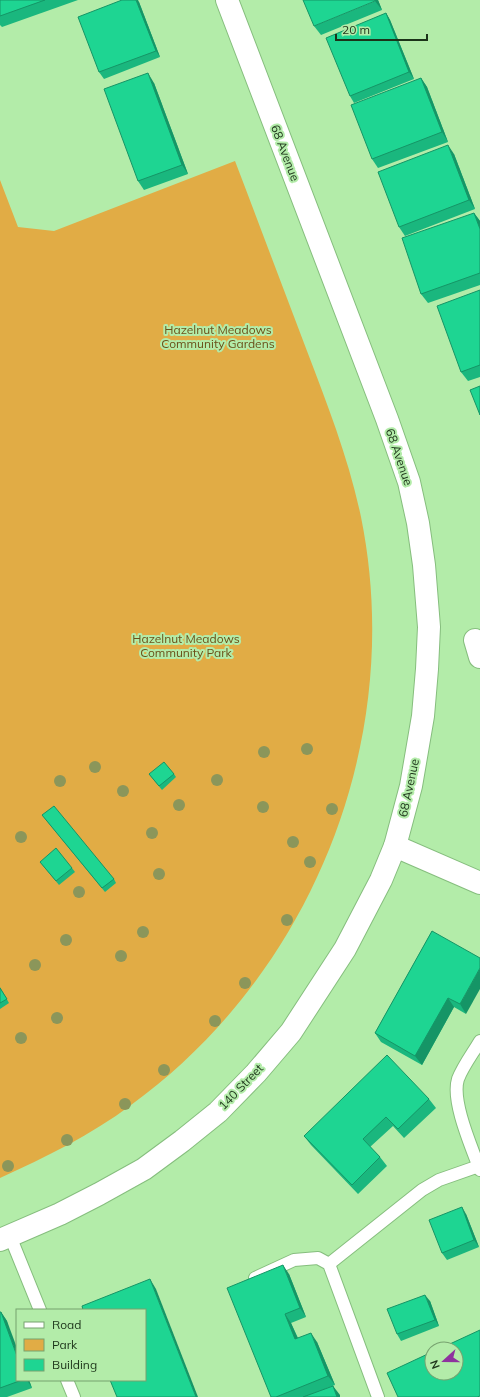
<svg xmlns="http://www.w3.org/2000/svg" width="480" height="1397" font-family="Mulish,sans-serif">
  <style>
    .green { fill: #e1ac45 }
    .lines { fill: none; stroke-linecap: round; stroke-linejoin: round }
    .lane-casing { stroke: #86be7e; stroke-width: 14 }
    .street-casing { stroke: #86be7e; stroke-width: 24 }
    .secondary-casing { stroke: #86be7e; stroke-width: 24 }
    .lane { stroke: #fff; stroke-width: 12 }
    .street { stroke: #fff; stroke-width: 22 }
    .secondary { stroke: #fff; stroke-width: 22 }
    .tree { fill: #8b965a }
    .wall { fill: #1ab77e }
    .shaded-wall { fill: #159566 }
    .building { fill: #1ed592; stroke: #159566 }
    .labels { text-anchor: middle; stroke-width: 4; stroke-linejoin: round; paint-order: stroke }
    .street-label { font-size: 12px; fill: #1c3319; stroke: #b3eca9 }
    .park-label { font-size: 12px; fill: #6b5019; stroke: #b3eca9 }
  </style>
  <rect width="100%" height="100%" fill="#b3eca9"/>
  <path class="green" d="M235,161C259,224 283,288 307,351C328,406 349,460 361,517C406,738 313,973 131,1105C91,1135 46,1157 0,1178V180L18,227L54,231Z"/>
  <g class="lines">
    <defs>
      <g id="lane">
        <path d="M480,1041C473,1053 463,1066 458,1079C451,1101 472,1148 480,1170"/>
        <path d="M10,1236L40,1310"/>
        <path d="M329,1264L422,1190L439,1180L479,1166"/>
        <path d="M255,1278L294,1260L318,1258L329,1264L378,1397"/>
        <path d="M67,1380L74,1397"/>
      </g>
      <g id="street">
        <path d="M475,640L480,657"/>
        <path d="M395,846L480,883"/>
      </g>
      <path id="secondary" d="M0,1240L60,1214L99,1194L144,1169L182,1141L218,1112L256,1073L291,1032L345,949L381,880L395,846L411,786L423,716L427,669L429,627L424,565L418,523L409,482L387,419L227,0"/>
    </defs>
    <use href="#lane" class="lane-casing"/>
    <use href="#street" class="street-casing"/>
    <use href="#secondary" class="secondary-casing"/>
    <use href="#lane" class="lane"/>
    <use href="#street" class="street"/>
    <use href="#secondary" class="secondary"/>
  </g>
  <g class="tree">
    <circle cx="307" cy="749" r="6"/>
    <circle cx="264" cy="752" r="6"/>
    <circle cx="95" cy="767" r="6"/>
    <circle cx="217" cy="780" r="6"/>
    <circle cx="60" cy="781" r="6"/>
    <circle cx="123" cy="791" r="6"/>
    <circle cx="179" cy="805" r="6"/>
    <circle cx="263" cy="807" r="6"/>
    <circle cx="332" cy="809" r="6"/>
    <circle cx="152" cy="833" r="6"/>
    <circle cx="21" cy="837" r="6"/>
    <circle cx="293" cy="842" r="6"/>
    <circle cx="310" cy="862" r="6"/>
    <circle cx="159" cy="874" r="6"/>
    <circle cx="79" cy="892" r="6"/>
    <circle cx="287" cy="920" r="6"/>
    <circle cx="143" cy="932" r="6"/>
    <circle cx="66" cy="940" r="6"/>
    <circle cx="121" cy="956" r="6"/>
    <circle cx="35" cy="965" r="6"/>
    <circle cx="245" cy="983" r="6"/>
    <circle cx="57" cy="1018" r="6"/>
    <circle cx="215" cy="1021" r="6"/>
    <circle cx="21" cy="1038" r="6"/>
    <circle cx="164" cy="1070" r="6"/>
    <circle cx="125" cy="1104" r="6"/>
    <circle cx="67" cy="1140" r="6"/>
    <circle cx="8" cy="1166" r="6"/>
  </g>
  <g class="wall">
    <path d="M0,0H78L2,27L0,25Z"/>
    <path d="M378,0L382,10L321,35L314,26Z"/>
    <path d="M139,2L160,57L104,79L99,72Z"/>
    <path d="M386,13L390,20L414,79L354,103L350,96Z"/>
    <path d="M421,78L427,87L448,142L378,168L372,159Z"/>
    <path d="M154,83L188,174L144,190L138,181Z"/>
    <path d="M454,154L475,209L405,236L399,227Z"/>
    <path d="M474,213L480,221V285L428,303L421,294Z"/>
    <path d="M480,290V377L468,381L461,372Z"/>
    <path d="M149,774H174L176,777L162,790Z"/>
    <path d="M42,815L114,879L116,883L105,892Z"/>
    <path d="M40,862L72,868L75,872L59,885Z"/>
    <path d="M432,931L466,1014L454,1007L422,1065L381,1042L375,1033Z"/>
    <path d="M0,987L9,1003L0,1009Z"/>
    <path d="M429,1099L436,1108L404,1138L393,1126L370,1147L380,1157L387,1166L358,1194L311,1145L304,1136Z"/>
    <path d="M466,1214L479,1247L447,1260L442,1253Z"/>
    <path d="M289,1274L306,1317L291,1323L298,1338L317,1342L335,1385L322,1390L333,1386L340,1397H271Z"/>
    <path d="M430,1301L439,1326L401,1341L397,1334Z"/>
    <path d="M0,1312H1L7,1321L17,1380H29L32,1388L7,1397H0Z"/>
  </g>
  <g class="shaded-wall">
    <path d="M136,0H138L139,2L160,57L156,51Z"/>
    <path d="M375,0H378L382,10L375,1Z"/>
    <path d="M386,13L390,20L414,79L409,72Z"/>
    <path d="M148,73L154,83L188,174L182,165Z"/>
    <path d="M421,78L427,87L448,142L442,132Z"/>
    <path d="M448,145L454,154L475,209L469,200Z"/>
    <path d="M474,213L480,221V229Z"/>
    <path d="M480,968V989L466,1014L460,1004Z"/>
    <path d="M448,998L454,1007L422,1065L415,1056Z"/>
    <path d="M462,1207L466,1214L479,1247L474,1240Z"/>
    <path d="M283,1265L289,1274L306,1317L300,1308Z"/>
    <path d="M150,1279L156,1289L198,1397H196Z"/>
    <path d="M425,1295L430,1301L439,1326L435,1320Z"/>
    <path d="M1,1312L7,1321L17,1348V1356Z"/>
    <path d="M285,1314L291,1323L302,1348L295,1339Z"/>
    <path d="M311,1333L317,1342L335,1385L328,1376Z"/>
    <path d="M27,1380H29L32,1388Z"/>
    <path d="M333,1386L340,1395V1397H337Z"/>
  </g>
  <g class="building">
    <path d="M0,0H45L0,16Z"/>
    <path d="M122,0H136L156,51L99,72L78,17Z"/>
    <path d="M303,0H375V1L314,26Z"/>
    <path d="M386,13L409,72L350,96L326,38Z"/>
    <path d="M148,73L182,165L138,181L104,89Z"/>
    <path d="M421,78L442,132L372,159L351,105Z"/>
    <path d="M448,145L469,200L399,227L378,172Z"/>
    <path d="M474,213L480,229V273L421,294L402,238Z"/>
    <path d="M480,290V365L461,372L437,306Z"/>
    <path d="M480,386V415L470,390Z"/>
    <path d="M164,762L174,774L159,786L149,774Z"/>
    <path d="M54,806L114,879L102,888L42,815Z"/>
    <path d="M56,848L72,868L56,881L40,862Z"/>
    <path d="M432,931L480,958V968L460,1004L448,998L415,1056L375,1033Z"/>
    <path d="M0,988L7,999L0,1003Z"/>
    <path d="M387,1055L429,1099L398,1129L386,1117L363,1139L380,1157L352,1185L304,1136Z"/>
    <path d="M462,1207L474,1240L442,1253L429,1220Z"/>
    <path d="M283,1265L300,1308L285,1314L295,1339L311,1333L328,1376L276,1397H271L227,1288Z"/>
    <path d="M150,1279L196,1397H117L110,1380H145V1310H83L82,1306Z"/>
    <path d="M425,1295L435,1320L397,1334L387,1309Z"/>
    <path d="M0,1312H1L17,1356V1380H22L0,1388Z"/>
    <path d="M480,1330V1396L477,1397H398L387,1373L432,1352V1373H456V1349H439Z"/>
    <path d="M333,1386L337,1397H303Z"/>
  </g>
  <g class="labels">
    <g class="street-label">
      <text transform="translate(285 153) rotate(69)" y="4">68 Avenue</text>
      <text transform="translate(399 457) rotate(71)" y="4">68 Avenue</text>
      <text transform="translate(409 788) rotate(-78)" y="4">68 Avenue</text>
      <text transform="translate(241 1087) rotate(-46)" y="4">140 Street</text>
    </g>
    <g class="park-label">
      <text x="218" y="334">Hazelnut Meadows<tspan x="218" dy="14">Community Gardens</tspan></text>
      <text x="186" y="643">Hazelnut Meadows<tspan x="186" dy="14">Community Park</tspan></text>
    </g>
  </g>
  <rect x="16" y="1309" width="130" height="72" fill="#b3eca9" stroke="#77a26f"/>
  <rect x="24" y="1322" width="20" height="6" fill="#ffffff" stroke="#77a26f"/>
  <text x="52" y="1329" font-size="12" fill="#1c3319">Road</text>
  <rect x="24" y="1339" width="20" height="12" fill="#e1ac45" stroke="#77a26f"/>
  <text x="52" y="1349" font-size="12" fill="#1c3319">Park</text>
  <rect x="24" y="1359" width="20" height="12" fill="#1ed592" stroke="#77a26f"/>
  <text x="52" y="1369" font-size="12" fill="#1c3319">Building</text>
  <g transform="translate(444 1361) rotate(249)"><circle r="19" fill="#b3eca9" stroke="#77a26f"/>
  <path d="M0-3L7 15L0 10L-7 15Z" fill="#8e339e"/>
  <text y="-6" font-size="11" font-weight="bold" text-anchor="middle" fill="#1c3319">N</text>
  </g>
  <path d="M336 34v6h91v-6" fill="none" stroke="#1c3319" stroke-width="2"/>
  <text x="342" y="34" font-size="12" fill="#1c3319" stroke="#b3eca9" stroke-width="3" paint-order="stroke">20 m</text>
</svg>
